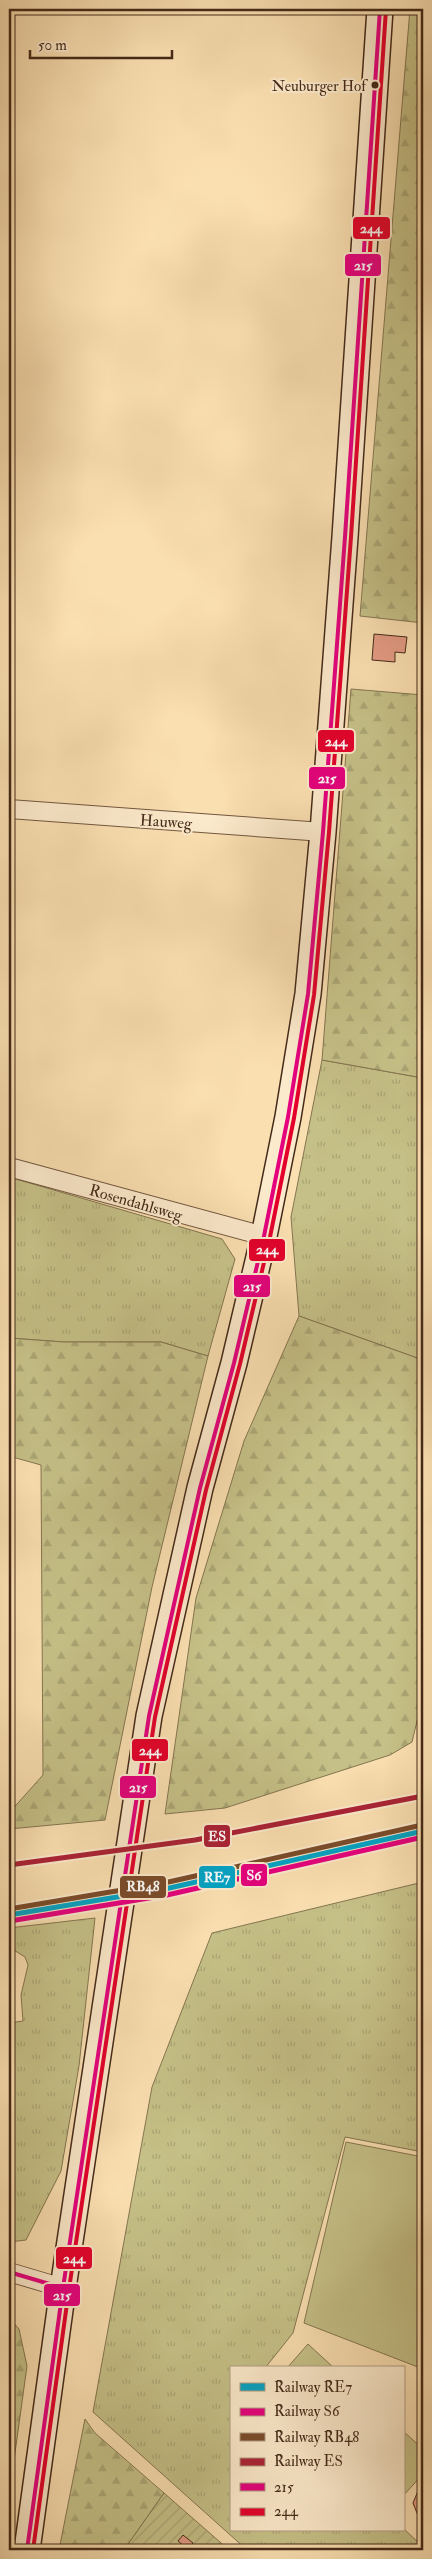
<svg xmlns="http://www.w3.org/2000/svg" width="432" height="2559" font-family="'IM FELL Double Pica',serif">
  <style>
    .grass { fill: url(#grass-tufts); stroke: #847550 }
    .forest { fill: url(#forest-firs); stroke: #847550 }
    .garden { fill: url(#garden-furrows); stroke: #847550 }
    .pitch { fill: #c5c087; stroke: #847550 }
    .building { fill: #e49b84; stroke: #442a19 }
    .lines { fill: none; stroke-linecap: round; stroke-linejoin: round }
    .minor-casing { stroke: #72573f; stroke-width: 20 }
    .secondary-casing { stroke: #442a19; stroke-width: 28 }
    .minor { stroke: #fceacc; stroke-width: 18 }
    .secondary { stroke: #fceacc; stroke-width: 25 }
    .bus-1-casing { stroke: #fceacc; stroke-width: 8 }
    .bus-2-casing { stroke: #fceacc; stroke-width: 8 }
    .bus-1 { stroke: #e5007d; stroke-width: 4 }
    .bus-2 { stroke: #e4002b; stroke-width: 4 }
    .rail-1-casing { stroke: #fceacc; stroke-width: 9 }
    .rail-2-casing { stroke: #fceacc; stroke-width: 9 }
    .rail-3-casing { stroke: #fceacc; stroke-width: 9 }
    .rail-4-casing { stroke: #fceacc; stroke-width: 9 }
    .rail-1 { stroke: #03a3c5; stroke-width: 5 }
    .rail-2 { stroke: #e6007e; stroke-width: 5 }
    .rail-3 { stroke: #7a4b2a; stroke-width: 5 }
    .rail-4 { stroke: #aa2135; stroke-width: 5 }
    .bus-dot { fill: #442a19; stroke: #fceacc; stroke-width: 2 }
    .labels { text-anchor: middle; stroke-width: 4; stroke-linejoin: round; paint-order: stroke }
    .bus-label { font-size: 15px; fill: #442a19; stroke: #fceacc; text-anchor: end }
    .street-label { font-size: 16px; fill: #442a19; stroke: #fceacc }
    .line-badge { stroke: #fceacc; stroke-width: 2 }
    .badge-label { font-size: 14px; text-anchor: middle; font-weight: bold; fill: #fff }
  </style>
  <defs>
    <pattern id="grass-tufts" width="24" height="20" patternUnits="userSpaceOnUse" patternTransform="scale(1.25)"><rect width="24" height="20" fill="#c5c087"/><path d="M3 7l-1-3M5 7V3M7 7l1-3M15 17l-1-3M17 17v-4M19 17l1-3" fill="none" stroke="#aaa574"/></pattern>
    <pattern id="forest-firs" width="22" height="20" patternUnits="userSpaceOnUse" patternTransform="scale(1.25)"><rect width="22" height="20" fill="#c5c087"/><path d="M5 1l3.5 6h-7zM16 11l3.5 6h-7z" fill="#aaa574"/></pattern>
    <pattern id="garden-furrows" width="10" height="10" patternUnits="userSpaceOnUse" patternTransform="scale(1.25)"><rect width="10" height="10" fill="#c5c087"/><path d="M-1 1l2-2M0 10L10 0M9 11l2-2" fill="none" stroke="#aaa574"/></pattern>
  </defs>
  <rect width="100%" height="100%" fill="#fadfb1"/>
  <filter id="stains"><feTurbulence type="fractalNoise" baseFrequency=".004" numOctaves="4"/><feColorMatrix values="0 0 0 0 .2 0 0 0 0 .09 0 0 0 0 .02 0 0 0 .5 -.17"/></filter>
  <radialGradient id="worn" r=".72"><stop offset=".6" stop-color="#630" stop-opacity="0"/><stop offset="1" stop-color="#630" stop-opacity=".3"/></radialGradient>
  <g class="grass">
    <path d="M322,1060L423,1078V1360L299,1316L291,1217Z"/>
    <path d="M9,1177L222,1239L235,1259L208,1356L161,1342H64L9,1338Z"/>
    <path d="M423,1882V2152L345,2137L293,2333L265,2368H231V2530H403V2528L423,2547V2550H247L93,2412L152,2087L212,1933Z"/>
    <path d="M95,1918L79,2066L61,2171L26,2240L9,2242V2023L23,2021L21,1995L28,1965L25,1957L9,1947V1928Z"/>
  </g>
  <g class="forest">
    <path d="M410,9H423V623L360,616Z"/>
    <path d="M351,689L423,695V1078L322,1060Z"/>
    <path d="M299,1316L423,1360V1696L412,1742L390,1755L225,1808L165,1814L196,1598L244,1441Z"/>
    <path d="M9,1338L64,1342H161L208,1356L152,1587L105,1820L9,1829V1813L43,1775L41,1465L9,1456Z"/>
    <path d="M9,2318L19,2329L27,2366L9,2496Z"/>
    <path d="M85,2419L95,2433L164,2493L124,2550H59Z"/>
  </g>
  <path class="garden" d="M164,2493L229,2550H124Z"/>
  <g class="pitch">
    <path d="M346,2142L423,2157V2369L304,2323Z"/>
    <path d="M308,2344L334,2368H287Z"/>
    <path d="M403,2431L423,2449V2474L403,2496Z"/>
  </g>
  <g class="building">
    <path d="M374,634L407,637L405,653L395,652V662L372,660Z"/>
    <path d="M423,2485V2520L419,2518L413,2503L420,2486Z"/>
    <path d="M183,2535L193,2543L186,2550L183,2549L185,2547L178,2541Z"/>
  </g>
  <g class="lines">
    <defs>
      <g id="minor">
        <path d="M9,809L323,832"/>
        <path d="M9,1167L264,1236"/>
        <path d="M9,2272L63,2288"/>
      </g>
      <path id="secondary" d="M27,2550L63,2288L149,1716L200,1488L234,1363L264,1236L288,1117L308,994L323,832L345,537L380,9"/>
    </defs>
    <use href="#minor" class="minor-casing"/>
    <use href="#secondary" class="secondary-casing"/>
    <use href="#minor" class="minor"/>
    <use href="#secondary" class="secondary"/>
    <defs>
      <g id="bus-1">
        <path d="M9,2272L63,2288"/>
        <path d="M27,2550L63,2288L149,1716L200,1488L234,1363L264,1236L288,1117L308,994L323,832L345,537L380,9"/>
      </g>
      <path id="bus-2" d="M33,2550L69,2289L155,1717L206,1490L240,1364L270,1237L294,1118L314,995L329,832L351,537L386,9"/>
    </defs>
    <use href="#bus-1" class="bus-1-casing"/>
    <use href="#bus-2" class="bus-2-casing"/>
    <use href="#bus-1" class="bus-1"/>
    <use href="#bus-2" class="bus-2"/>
    <defs>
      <path id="rail-1" d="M9,1915L165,1889L423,1831"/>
      <path id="rail-2" d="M10,1921L167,1895L423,1837"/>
      <path id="rail-3" d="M9,1909L164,1883L422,1825"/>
      <path id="rail-4" d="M9,1865L195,1840L423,1796"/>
    </defs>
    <use href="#rail-1" class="rail-1-casing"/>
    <use href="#rail-2" class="rail-2-casing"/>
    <use href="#rail-3" class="rail-3-casing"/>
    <use href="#rail-4" class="rail-4-casing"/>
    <use href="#rail-1" class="rail-1"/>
    <use href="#rail-2" class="rail-2"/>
    <use href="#rail-3" class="rail-3"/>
    <use href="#rail-4" class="rail-4"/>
  </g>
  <circle class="bus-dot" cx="375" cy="85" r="4.5"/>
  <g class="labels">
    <g class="bus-label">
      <text x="366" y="91">Neuburger Hof</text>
    </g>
    <g class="street-label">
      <text transform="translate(166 821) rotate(4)" y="6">Hauweg</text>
      <text transform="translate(136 1202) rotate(16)" y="6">Rosendahlsweg</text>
    </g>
  </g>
  <g class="line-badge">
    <rect x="352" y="216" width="39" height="24" rx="5" fill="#e4002b"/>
    <rect x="344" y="253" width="38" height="24" rx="5" fill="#e5007d"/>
    <rect x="317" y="729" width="38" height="24" rx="5" fill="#e4002b"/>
    <rect x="308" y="766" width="38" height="24" rx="5" fill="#e5007d"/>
    <rect x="248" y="1238" width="38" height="24" rx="5" fill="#e4002b"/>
    <rect x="233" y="1274" width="38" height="24" rx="5" fill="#e5007d"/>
    <rect x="131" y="1738" width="38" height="24" rx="5" fill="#e4002b"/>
    <rect x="119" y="1775" width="38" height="24" rx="5" fill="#e5007d"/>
    <rect x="203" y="1824" width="28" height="24" rx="5" fill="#aa2135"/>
    <rect x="240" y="1863" width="28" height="24" rx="5" fill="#e6007e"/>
    <rect x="198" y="1865" width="38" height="24" rx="5" fill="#03a3c5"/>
    <rect x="119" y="1875" width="48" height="24" rx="5" fill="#7a4b2a"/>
    <rect x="55" y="2246" width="38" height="24" rx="5" fill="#e4002b"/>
    <rect x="43" y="2283" width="38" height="24" rx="5" fill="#e5007d"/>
  </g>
  <g class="badge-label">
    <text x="371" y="233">244</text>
    <text x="363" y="270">215</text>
    <text x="336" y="746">244</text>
    <text x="327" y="783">215</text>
    <text x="267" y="1254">244</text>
    <text x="252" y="1291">215</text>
    <text x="150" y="1755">244</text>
    <text x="138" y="1792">215</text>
    <text x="217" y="1841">ES</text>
    <text x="254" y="1880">S6</text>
    <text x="217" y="1882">RE7</text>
    <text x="143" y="1891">RB48</text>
    <text x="74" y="2263">244</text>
    <text x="62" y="2300">215</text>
  </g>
  <rect width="432" height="2559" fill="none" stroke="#fadfb1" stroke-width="30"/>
  <rect x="10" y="10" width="412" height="2539" fill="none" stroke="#442a19" stroke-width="2.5"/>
  <rect x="15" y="15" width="402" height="2529" fill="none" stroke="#442a19"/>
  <rect x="230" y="2366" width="175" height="165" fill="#fceacc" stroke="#b29d84"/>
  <rect x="240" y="2383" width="25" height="8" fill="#03a3c5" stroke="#b29d84"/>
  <text x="274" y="2392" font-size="15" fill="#442a19">Railway RE7</text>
  <rect x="240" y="2408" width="25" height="8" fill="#e6007e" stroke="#b29d84"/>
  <text x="274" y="2416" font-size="15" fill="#442a19">Railway S6</text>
  <rect x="240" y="2433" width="25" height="8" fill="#7a4b2a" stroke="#b29d84"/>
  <text x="274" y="2442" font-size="15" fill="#442a19">Railway RB48</text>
  <rect x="240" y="2458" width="25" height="8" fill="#aa2135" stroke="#b29d84"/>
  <text x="274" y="2466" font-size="15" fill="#442a19">Railway ES</text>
  <rect x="240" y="2483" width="25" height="8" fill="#e5007d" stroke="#b29d84"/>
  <text x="274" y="2492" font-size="15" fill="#442a19">215</text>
  <rect x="240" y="2508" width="25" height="8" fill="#e4002b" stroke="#b29d84"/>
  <text x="274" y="2516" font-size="15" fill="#442a19">244</text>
  <path d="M30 50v8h142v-8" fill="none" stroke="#442a19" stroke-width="2.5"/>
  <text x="38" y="50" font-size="15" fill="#442a19" stroke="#fceacc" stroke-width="4" paint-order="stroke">50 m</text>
  <rect width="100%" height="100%" filter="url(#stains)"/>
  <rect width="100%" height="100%" fill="url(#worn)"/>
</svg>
